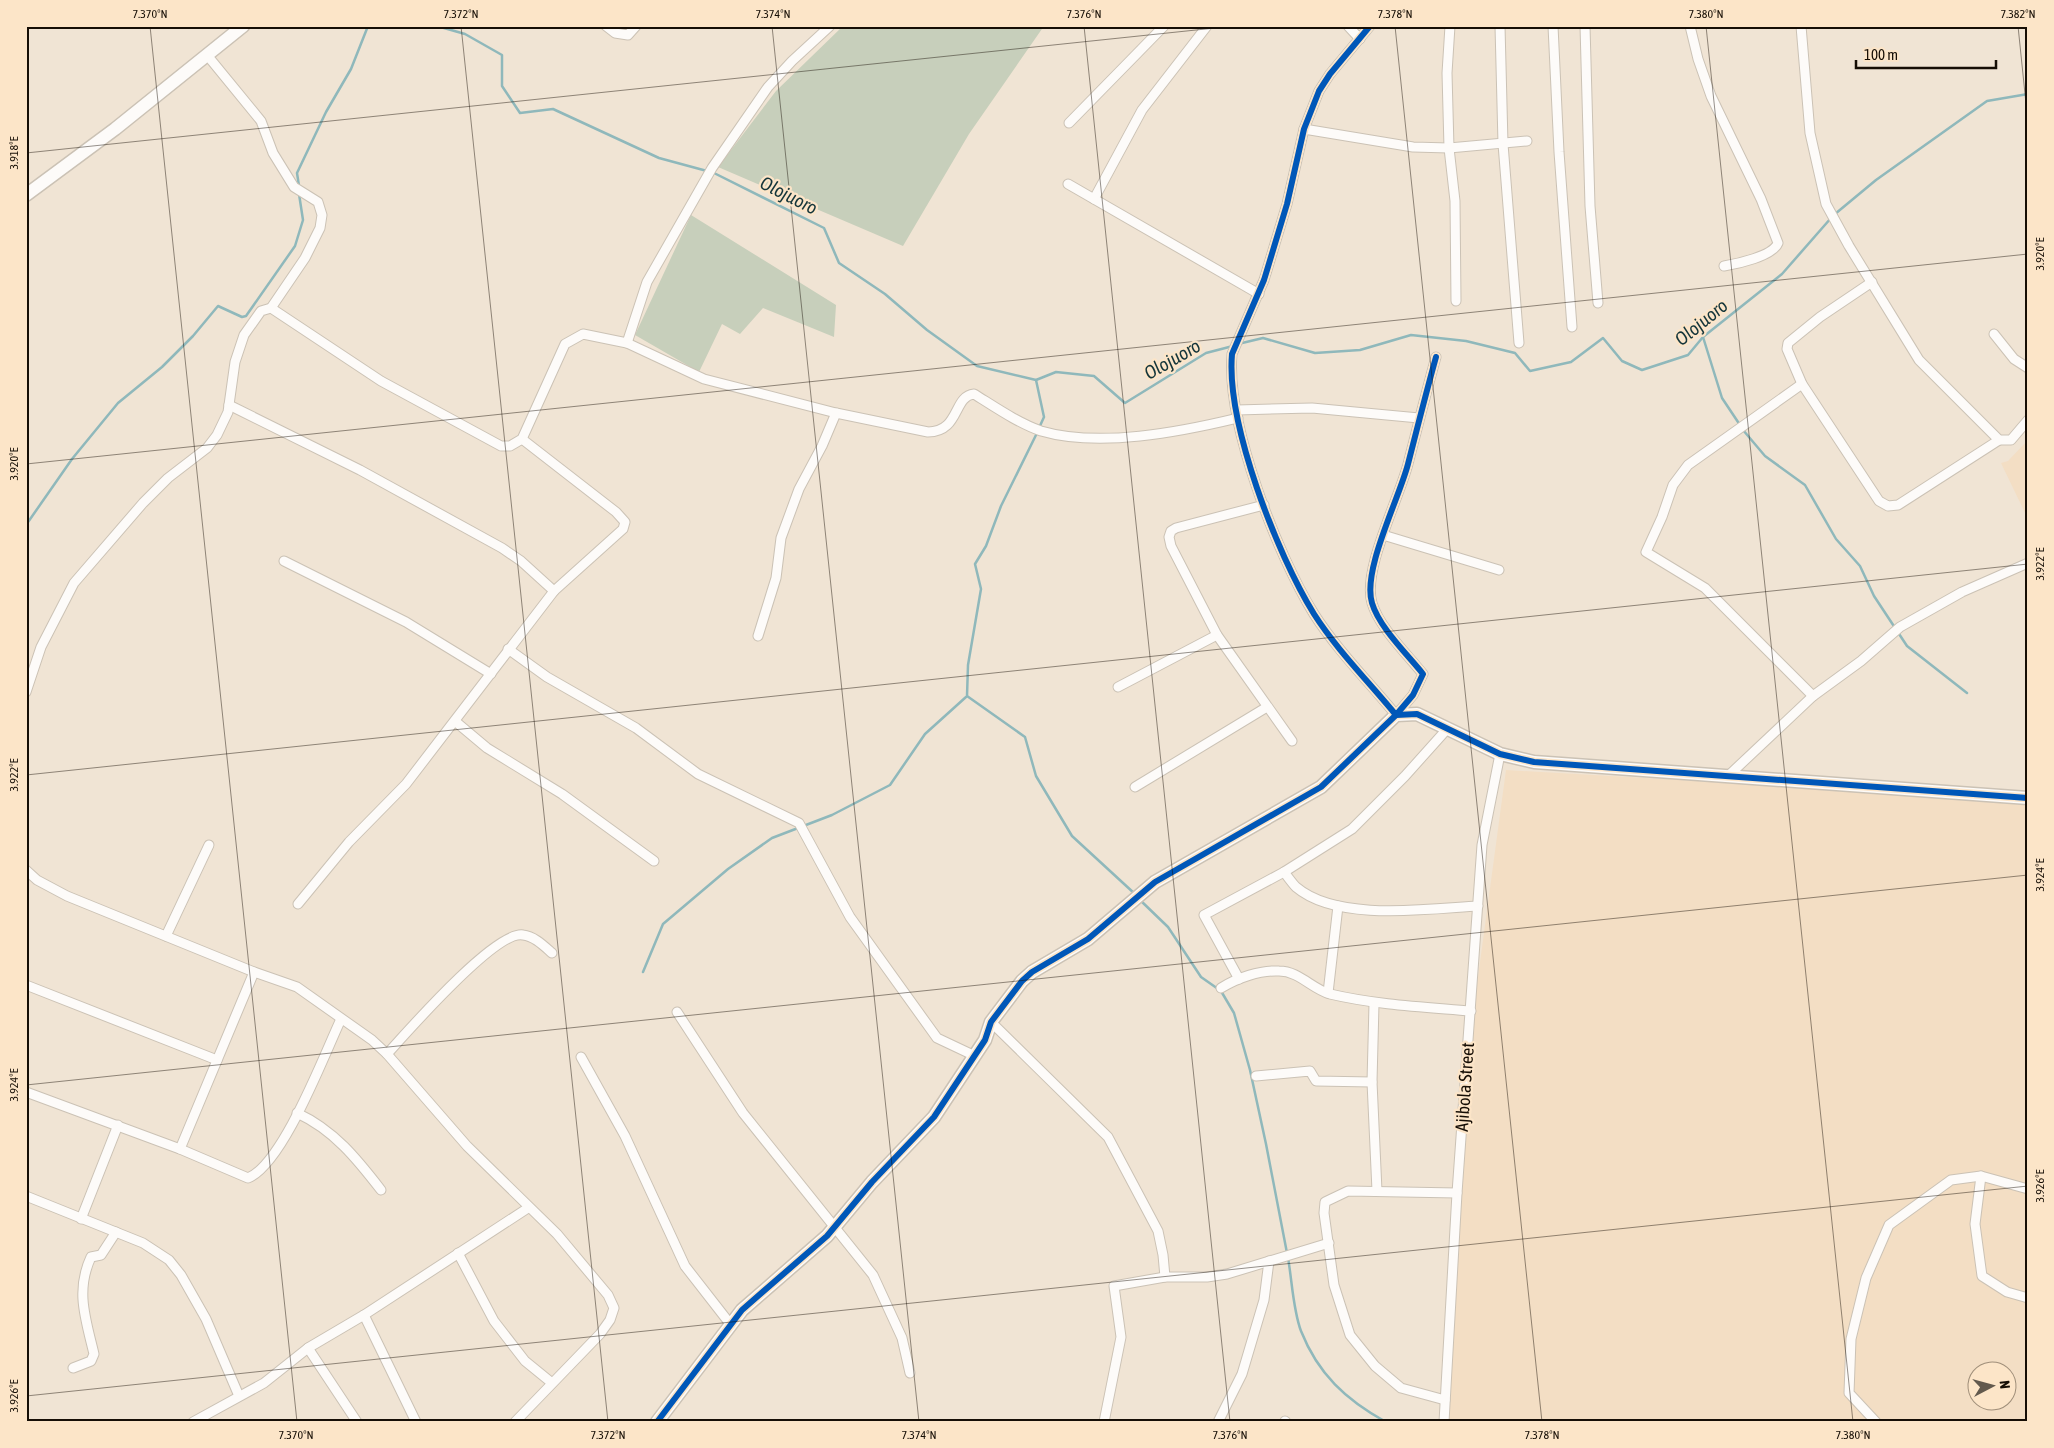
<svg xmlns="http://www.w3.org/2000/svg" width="2054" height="1448" font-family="'Asap Condensed',sans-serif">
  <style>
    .built { fill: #f3dec4; fill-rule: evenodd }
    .green { fill: #c7cfbb }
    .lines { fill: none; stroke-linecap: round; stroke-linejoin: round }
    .stream { stroke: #8fb8bb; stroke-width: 2.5 }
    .street-casing { stroke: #cbc2b5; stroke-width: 11 }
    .secondary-casing { stroke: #cbc2b5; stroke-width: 15 }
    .street { stroke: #fdfbf9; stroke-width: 9 }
    .secondary { stroke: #fdfbf9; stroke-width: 12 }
    .cycleway-casing { stroke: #fce5c8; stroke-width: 9 }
    .cycleway { stroke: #0057b8; stroke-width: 6 }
    .ticks { fill: none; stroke: #160e05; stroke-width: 1; stroke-opacity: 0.45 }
    .labels { text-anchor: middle; stroke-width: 4.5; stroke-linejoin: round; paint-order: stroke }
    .street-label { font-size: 18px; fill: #160e05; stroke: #fce5c8 }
    .water-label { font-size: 19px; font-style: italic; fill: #14353a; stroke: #fce5c8 }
    .neatline { fill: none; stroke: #160e05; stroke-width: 2 }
    .ticks-label { font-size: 12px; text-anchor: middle; fill: #160e05 }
  </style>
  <rect width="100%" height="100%" fill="#f0e4d4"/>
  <g class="built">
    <path d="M2028,440V519L2001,463L2008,461Z"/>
    <path d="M1506,770L2028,800V1422H1446L1468,1051ZM1976,1370H2006V1400H1976Z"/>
  </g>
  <g class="green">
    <path d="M843,26H1044L969,134L903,246L718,167L776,91Z"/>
    <path d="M691,215L836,305L834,337L763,308L740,334L722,324L699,372L635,335Z"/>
  </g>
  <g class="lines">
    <g class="stream">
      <path d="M437,26L465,34L502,55V86L520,113L553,109L659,158L707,171"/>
      <path d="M712,172L824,228L839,263L885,294L927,330L977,366L1036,380L1056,372L1094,376L1125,403L1206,353L1233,346"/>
      <path d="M299,186L297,173L326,112L351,69L368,26"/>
      <path d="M1835,214L1876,180L1987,101L2028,94"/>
      <path d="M1703,337L1722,398L1740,425"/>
      <path d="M1238,344L1263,338L1315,353L1360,350L1411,335L1466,341L1515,353L1530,371L1571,362L1603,338L1622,361L1642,370L1688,355L1703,337L1782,274L1831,218"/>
      <path d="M1036,380L1044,417L1039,428"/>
      <path d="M1743,430L1765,456L1805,485L1836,539L1860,566L1874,596L1907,646L1967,693"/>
      <path d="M1037,433L1001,506L986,546L975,564L981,589L968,665L967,696L1025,737L1036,776L1072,836L1135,894"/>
      <path d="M26,525L72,459L118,403L162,367L193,336L218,306L242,317L246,316L295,246L303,220L299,194"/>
      <path d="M1140,900L1168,927L1201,977L1221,991L1234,1013L1250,1070L1266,1144L1287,1253"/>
      <path d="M643,972L663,924L728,869L772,838L832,815L890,785L925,734L966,697"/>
      <path d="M1288,1258C1292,1280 1293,1310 1301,1331C1318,1374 1346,1400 1386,1422"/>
    </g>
    <defs>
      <g id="street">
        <path d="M606,26L615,33L628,35L636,26"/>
        <path d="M1348,26L1360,39"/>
        <path d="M1370,26L1330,74L1319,91L1304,129L1287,204L1264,280L1232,354C1226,424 1277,554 1314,614C1337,650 1369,682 1396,715L1413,695L1423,674C1407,654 1379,627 1372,603C1362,570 1399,499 1408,464C1417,429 1426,393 1436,357"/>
        <path d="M1450,26L1447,73L1449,148L1455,201L1456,301"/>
        <path d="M1500,26L1503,144L1519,343"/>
        <path d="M1553,26L1559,152L1572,327"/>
        <path d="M1585,26L1590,206L1598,303"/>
        <path d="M1690,26L1698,59L1711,96L1761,199L1778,243C1773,256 1737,264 1724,266"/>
        <path d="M1801,26L1810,133L1826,204L1849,246L1919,360L1999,440H2011L2028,420"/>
        <path d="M1069,123L1164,26"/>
        <path d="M1304,129L1413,147L1449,148L1527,141"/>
        <path d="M1068,184L1259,294"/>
        <path d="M1094,199L1142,110L1207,26"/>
        <path d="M1872,282L1820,317L1788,343L1787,349L1802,384L1879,501L1888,506L1898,505L1999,440"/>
        <path d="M271,308L381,381L501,446H510L522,439L565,344L583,334L627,343L704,379L836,413L928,432C960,432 953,396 974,394C995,407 1018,423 1041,431C1099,448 1180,432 1238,418"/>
        <path d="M1994,334L2014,359L2028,368"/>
        <path d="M627,343L647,282L712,168L768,87L792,61L830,26"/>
        <path d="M1802,384L1688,465L1673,485L1662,517L1646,552L1705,588L1813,696"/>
        <path d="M229,405L360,470L502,548L521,561L554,591"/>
        <path d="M1237,410L1312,408L1419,418"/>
        <path d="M1264,505L1176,528L1171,531L1169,537L1171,546L1217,635L1292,741"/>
        <path d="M1383,535L1499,570"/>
        <path d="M284,561L406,622L491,674"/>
        <path d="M758,636L776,578L781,538L799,489L822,446L836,413"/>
        <path d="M508,649L547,677L636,728L698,774L799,823L850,917L937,1038L973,1055"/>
        <path d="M1118,687L1217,635"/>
        <path d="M26,692L41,647L74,583L143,503L168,478L207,448L217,435L228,412L235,362L244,335L261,311L271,308L305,258L320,228L322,215L318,202L294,187L273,153L261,121L207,55"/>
        <path d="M456,722L487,748L562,794L654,861"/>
        <path d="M1727,777L1813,696L1861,661L1900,627L1962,592L2028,563"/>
        <path d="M1135,787L1267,707"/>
        <path d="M26,870L37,880L67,896L254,972L297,987L372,1040L387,1054L467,1146L557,1234L608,1295L614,1308L610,1320L600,1334L515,1422"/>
        <path d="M1284,872C1288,877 1292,883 1296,887C1337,922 1428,909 1478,906"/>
        <path d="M298,904L349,842L406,784L554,591L623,529L625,522L616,512L522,439"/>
        <path d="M166,936L209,845"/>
        <path d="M1239,979L1204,915L1284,872L1352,829L1405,776L1448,728"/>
        <path d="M26,985L217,1060"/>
        <path d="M1221,988C1237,978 1260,970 1279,971C1299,971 1312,989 1330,994C1377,1005 1424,1007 1471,1011"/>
        <path d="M1328,993L1338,906"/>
        <path d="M1374,1004L1372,1082L1377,1191"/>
        <path d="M677,1012L743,1113L873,1275L902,1338L910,1373"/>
        <path d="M991,1022L1108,1137L1158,1231L1163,1255L1165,1277"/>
        <path d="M387,1054C407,1032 496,930 523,935C534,936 544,946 552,953"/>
        <path d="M581,1057L625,1136L685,1266L731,1325"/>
        <path d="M1256,1076L1310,1071L1316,1081L1372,1082"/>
        <path d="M26,1092L180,1149L248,1178C283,1164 324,1055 341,1019"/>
        <path d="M297,1113C334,1130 357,1159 381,1190"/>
        <path d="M180,1149L254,972"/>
        <path d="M2028,1189L1981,1176L1975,1224L1982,1276L2007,1292L2028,1298"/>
        <path d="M26,1196L143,1243L169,1260L181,1275L206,1319L239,1396"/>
        <path d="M81,1219L118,1125"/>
        <path d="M458,1253L494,1321L525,1361L552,1383"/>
        <path d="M364,1315L416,1422"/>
        <path d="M308,1348L357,1422"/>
        <path d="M73,1368L91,1361L94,1354C86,1320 75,1291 91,1257L101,1255L116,1232"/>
        <path d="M1445,1400L1401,1388L1375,1366L1350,1335L1334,1285L1324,1213L1325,1202L1348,1191L1457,1193"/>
        <path d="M1285,1421L1286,1422"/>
        <path d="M193,1422L264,1383L308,1348L364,1315L528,1208"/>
        <path d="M1104,1422L1121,1337L1114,1286L1165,1277H1207L1227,1274L1329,1243"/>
        <path d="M1218,1422L1242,1374L1264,1300L1269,1261"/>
        <path d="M1444,1422L1457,1193L1482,845L1500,754"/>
        <path d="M1876,1422L1849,1393L1851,1339L1866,1278L1889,1225L1951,1180L1981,1176"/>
      </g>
      <g id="secondary">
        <path d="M26,195L115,129L243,26"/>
        <path d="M657,1422L742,1310L827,1236L872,1182L934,1117L985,1040L991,1022L1022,981L1032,972L1088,939L1155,882L1321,787L1396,715L1417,714L1500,754L1534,762L2028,798"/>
      </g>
    </defs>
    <use href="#street" class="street-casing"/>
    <use href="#secondary" class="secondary-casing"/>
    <use href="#street" class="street"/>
    <use href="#secondary" class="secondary"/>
    <defs>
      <g id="cycleway">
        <path d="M1370,26L1330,74L1319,91L1304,129L1287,204L1264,280L1232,354C1226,424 1277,554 1314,614C1337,650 1369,682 1396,715L1413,695L1423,674C1407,654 1379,627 1372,603C1362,570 1399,499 1408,464C1417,429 1426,393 1436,357"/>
        <path d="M657,1422L742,1310L827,1236L872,1182L934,1117L985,1040L991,1022L1022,981L1032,972L1088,939L1155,882L1321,787L1396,715L1417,714L1500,754L1534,762L2028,798"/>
      </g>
    </defs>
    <use href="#cycleway" class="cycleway-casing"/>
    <use href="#cycleway" class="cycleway"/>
  </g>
  <path class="ticks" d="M150,26L297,1422M461,26L608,1422M772,26L919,1422M1084,26L1230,1422M1395,26L1542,1422M1706,26L1853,1422M2018,26L2028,123M26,153L1234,26M26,464L2028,254M26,775L2028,564M26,1085L2028,875M26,1396L2028,1186"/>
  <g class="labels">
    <g class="street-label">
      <text transform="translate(1465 1087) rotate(-86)" y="6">Ajibola Street</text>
    </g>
    <g class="water-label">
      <text transform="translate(789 195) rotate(27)" y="7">Olojuoro</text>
      <text transform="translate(1701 322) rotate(-39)" y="7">Olojuoro</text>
      <text transform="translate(1172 359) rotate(-30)" y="7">Olojuoro</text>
    </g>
  </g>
  <rect width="2054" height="1448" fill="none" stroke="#fce5c8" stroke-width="55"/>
  <g transform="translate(1992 1386) rotate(84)"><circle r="24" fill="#fce5c8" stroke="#a08f7a"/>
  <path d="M0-4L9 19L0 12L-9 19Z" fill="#62594d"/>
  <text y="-8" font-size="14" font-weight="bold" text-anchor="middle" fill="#160e05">N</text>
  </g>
  <path d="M1856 60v8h140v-8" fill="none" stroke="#160e05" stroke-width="2.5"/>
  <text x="1864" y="60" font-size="15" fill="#160e05" stroke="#fce5c8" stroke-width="4" paint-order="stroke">100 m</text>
  <rect x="28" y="28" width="1998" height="1392" class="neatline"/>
  <g class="ticks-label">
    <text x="150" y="18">7.370°N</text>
    <text x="461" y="18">7.372°N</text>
    <text x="773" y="18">7.374°N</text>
    <text x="1084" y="18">7.376°N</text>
    <text x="1395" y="18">7.378°N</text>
    <text x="1706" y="18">7.380°N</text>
    <text x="2018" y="18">7.382°N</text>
    <text transform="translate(14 153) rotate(-90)" y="4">3.918°E</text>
    <text transform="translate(2040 254) rotate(-90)" y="4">3.920°E</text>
    <text transform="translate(14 464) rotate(-90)" y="4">3.920°E</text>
    <text transform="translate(2040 564) rotate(-90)" y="4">3.922°E</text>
    <text transform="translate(14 775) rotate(-90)" y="4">3.922°E</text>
    <text transform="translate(2040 875) rotate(-90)" y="4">3.924°E</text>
    <text transform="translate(14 1085) rotate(-90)" y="4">3.924°E</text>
    <text transform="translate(2040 1186) rotate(-90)" y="4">3.926°E</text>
    <text transform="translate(14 1396) rotate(-90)" y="4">3.926°E</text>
    <text x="296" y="1439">7.370°N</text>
    <text x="608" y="1439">7.372°N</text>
    <text x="919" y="1439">7.374°N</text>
    <text x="1230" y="1439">7.376°N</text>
    <text x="1542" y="1439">7.378°N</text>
    <text x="1853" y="1439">7.380°N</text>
  </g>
</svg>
